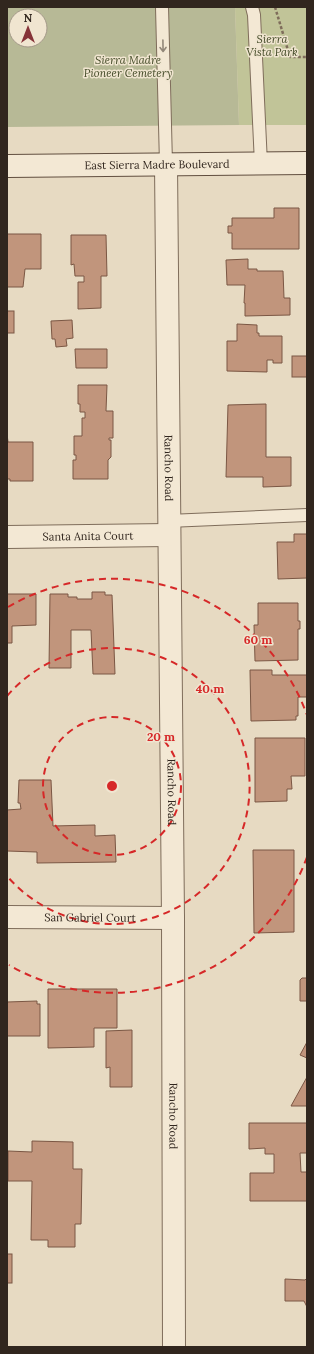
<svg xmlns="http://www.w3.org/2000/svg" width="314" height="1354" font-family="Lora,serif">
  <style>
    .green { fill: #c1c498 }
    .cemetery { fill: #b7b996; fill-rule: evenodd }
    .building { fill: #c1957c; stroke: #7b5744 }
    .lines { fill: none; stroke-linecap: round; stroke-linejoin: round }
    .lane-casing { stroke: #7f6d5b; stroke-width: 14 }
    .street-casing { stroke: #7f6d5b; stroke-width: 24 }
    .secondary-casing { stroke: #614e3f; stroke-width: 24 }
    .path { stroke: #7f6d5b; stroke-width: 2.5; stroke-dasharray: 3 2; stroke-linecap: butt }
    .lane { stroke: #f3e8d4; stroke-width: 12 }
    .street { stroke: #f3e8d4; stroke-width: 22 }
    .secondary { stroke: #f3e8d4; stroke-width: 22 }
    .oneway { stroke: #928779 }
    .ring { fill: none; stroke: #d62828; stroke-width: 2; stroke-dasharray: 7 5 }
    .labels { text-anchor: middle; stroke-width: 3; stroke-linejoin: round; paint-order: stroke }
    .park-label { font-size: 11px; font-style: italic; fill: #434a27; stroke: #f0e5d0 }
    .street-label { font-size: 11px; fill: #31261e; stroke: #f0e5d0 }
    .centre { fill: #d62828; stroke: #f0e5d0; stroke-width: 2 }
    .ring-label { font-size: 12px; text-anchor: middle; font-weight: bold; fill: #d62828; stroke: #f0e5d0; stroke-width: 3; stroke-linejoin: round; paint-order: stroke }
  </style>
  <rect width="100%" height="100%" fill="#e7dac2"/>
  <path class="green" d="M235,7H307V125H239Z"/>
  <path class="cemetery" d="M7,7H235L239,125L7,127ZM16,16H40V40H16Z"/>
  <g class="building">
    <path d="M274,208H299V249H232V233H228V226H232V218H274Z"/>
    <path d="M7,234H41V269H25L23,287H7Z"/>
    <path d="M71,235H106L107,276H101V308L78,309V282H84V276H75L74,264L71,265Z"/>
    <path d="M248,259V269H257V271H283L284,298H290V315L245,316V303H244L245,285H227L226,260Z"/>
    <rect x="7" y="311" width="7" height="22"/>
    <path d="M72,320L73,338L66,339L67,346L56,347L55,339H52L51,321Z"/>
    <path d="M237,324L257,325V333H259V336H282V363H273V360H267V372L227,371V341H237Z"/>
    <path d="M75,349H107V368H76Z"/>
    <rect x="292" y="356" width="15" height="21"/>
    <path d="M78,385H107L106,411H113V438H109V440H111V457L108,460V479H73V460H76V455H74V436H82V418H85V412H80V404H78Z"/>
    <path d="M266,404V457H291V486L263,487V477H226L228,405Z"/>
    <path d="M7,434L8,442H33V481H10V479H7Z"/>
    <path d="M294,534H307V578L278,579L277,542H294Z"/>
    <path d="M92,592H105V595H112L115,674H93L91,630H71V668H49L50,594H68V597H77V599H92Z"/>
    <path d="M7,594H36V625L12,626V643H7Z"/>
    <path d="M258,603H298V621H300V629H298V660L255,661L254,625H258Z"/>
    <path d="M250,670H272V675H307V697H298V716H296V720L251,721Z"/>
    <path d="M255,738H305V776H291L292,789H287V801L255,802Z"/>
    <path d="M19,780H51L53,826L95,825V836L115,835L116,862L37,863V852L7,851V810L21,809L20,803H18Z"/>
    <path d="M253,850H294V932L254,933Z"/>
    <path d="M302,978H307V1001H300V980Z"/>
    <path d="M48,989H117V1028H94V1047L48,1048Z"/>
    <path d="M37,1001V1004H40V1036H7V1002Z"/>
    <path d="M132,1030V1087H110V1067L106,1068V1031Z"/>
    <path d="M307,1042V1058L300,1055Z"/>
    <path d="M307,1077V1106H291Z"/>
    <path d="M249,1123H307V1153H300L301,1172H307V1201H250V1173H274V1154H265V1148L249,1149Z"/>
    <path d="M32,1141L73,1142V1169H82L81,1224H75V1247H48V1240H31L32,1181H8V1151L32,1152Z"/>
    <rect x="7" y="1254" width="5" height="29"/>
    <path d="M307,1278V1307L304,1301H285V1279L305,1280Z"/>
  </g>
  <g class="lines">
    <defs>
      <g id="lane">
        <path d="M162,7L166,164"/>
        <path d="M252,7L254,15L261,164"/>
        <path d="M168,521L307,515"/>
      </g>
      <g id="street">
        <path id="s1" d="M166,164L173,918L174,1347"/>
        <path id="s2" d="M7,537L168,535"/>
        <path id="s3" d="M7,917L173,918"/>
      </g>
      <g id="secondary">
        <path id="s4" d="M7,166L307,163"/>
      </g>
    </defs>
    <use href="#lane" class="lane-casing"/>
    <use href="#street" class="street-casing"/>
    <use href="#secondary" class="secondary-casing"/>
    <path class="path" d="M275,7L290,57H307"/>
    <use href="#lane" class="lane"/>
    <use href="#street" class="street"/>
    <use href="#secondary" class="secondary"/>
  </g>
  <defs><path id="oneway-shaft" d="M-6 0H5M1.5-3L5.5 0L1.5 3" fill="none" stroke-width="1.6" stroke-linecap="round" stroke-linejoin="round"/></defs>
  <use class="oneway" href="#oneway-shaft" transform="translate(163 46) rotate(89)"/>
  <g class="ring">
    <circle cx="112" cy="786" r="69"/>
    <path d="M7 696A138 138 0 1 1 7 876"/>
    <path d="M307 857A207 207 0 0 1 9 965M8 607A207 207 0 0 1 307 715"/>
  </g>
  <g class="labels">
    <g class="park-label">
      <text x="272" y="43">Sierra<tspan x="272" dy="13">Vista Park</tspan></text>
      <text x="128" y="64">Sierra Madre<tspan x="128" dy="13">Pioneer Cemetery</tspan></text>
    </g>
    <g class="street-label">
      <text dy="4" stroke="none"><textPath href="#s4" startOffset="150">East Sierra Madre Boulevard</textPath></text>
      <text dy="4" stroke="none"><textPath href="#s1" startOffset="304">Rancho Road</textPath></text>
      <text dy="4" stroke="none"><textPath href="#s2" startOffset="81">Santa Anita Court</textPath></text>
      <text dy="4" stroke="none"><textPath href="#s1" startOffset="628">Rancho Road</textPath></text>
      <text dy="4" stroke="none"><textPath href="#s3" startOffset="83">San Gabriel Court</textPath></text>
      <text dy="4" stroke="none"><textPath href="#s1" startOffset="952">Rancho Road</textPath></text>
    </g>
  </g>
  <circle cx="112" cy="786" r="6" class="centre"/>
  <g class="ring-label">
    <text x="258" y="644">60 m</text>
    <text x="210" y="693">40 m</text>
    <text x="161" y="741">20 m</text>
  </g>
  <rect width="314" height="1354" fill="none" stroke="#31261e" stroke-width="16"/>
  <g transform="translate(28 28)"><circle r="19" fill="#f0e5d0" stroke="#a49989"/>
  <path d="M0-3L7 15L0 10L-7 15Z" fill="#863338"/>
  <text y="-6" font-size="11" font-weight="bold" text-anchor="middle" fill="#31261e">N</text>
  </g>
</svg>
